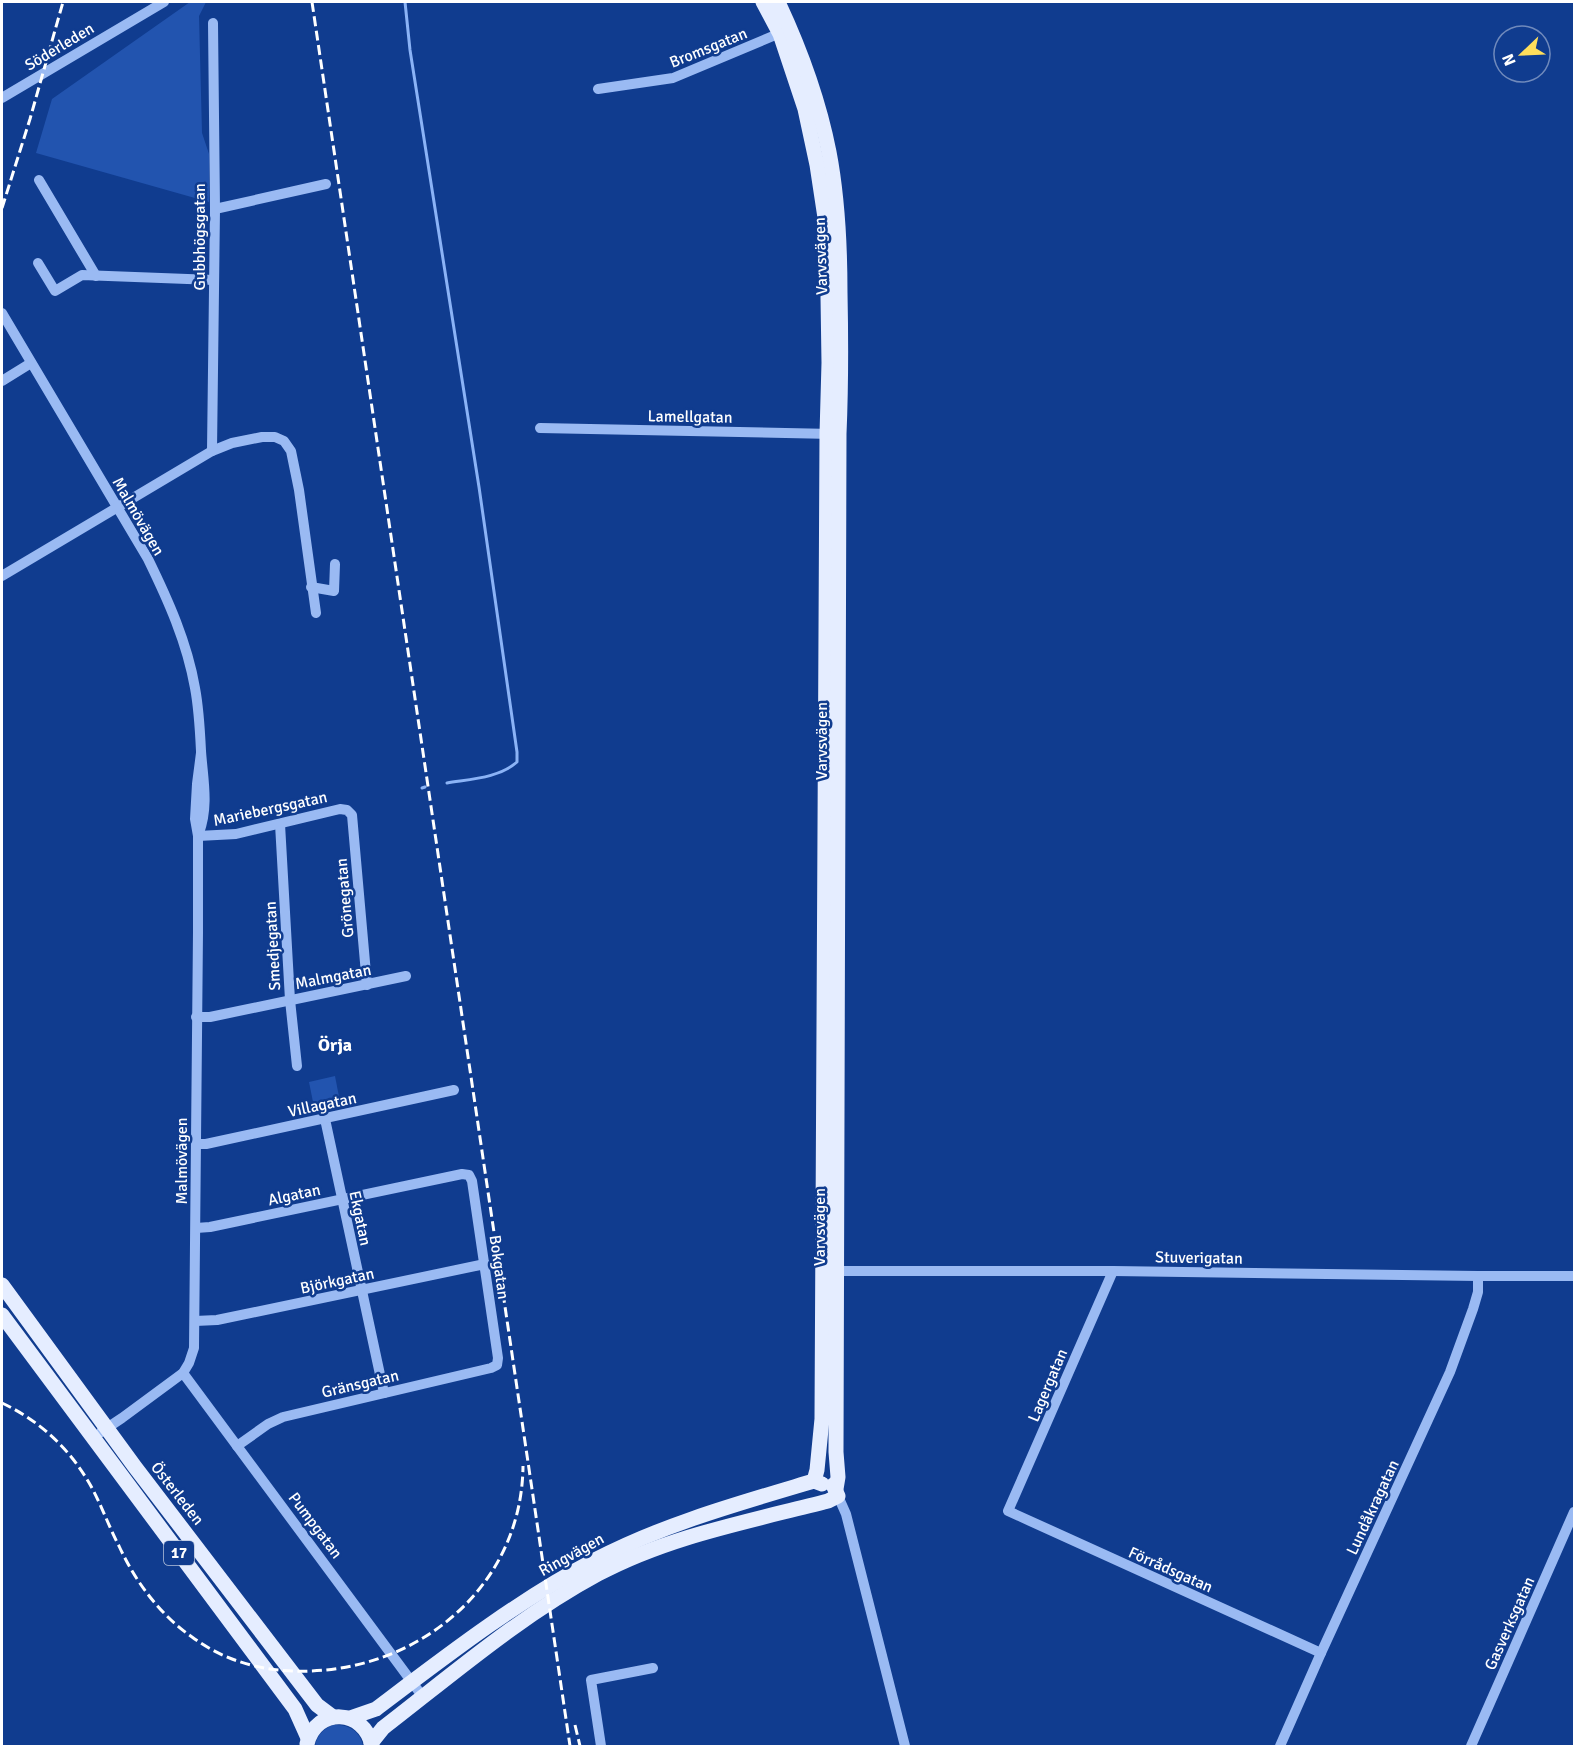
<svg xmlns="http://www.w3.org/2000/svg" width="1576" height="1748" font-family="Signika,sans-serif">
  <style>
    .green { fill: #2254af }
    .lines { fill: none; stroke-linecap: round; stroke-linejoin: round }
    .stream { stroke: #8bb3f6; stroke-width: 3 }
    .minor { stroke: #9abaf3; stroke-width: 10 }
    .major { stroke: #e5edff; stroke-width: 15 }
    .rail { stroke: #fff; stroke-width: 3; stroke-dasharray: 10 4.5; stroke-linecap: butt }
    .labels { text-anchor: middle; stroke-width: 5; stroke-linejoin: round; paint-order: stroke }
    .shield { fill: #103c8f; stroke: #b7c4dd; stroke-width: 1.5 }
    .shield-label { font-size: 15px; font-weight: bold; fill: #fff }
    .street-label { font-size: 16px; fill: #fff; stroke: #103c8f }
    .neighbourhood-label { font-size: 18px; font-weight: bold; fill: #fff; stroke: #103c8f }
  </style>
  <rect width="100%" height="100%" fill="#103c8f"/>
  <g class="green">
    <path d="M190,2H206L199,16L202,133L209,154V202L36,153L52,99Z"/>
    <path d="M335,1076L341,1107L315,1112L309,1082Z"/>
    <path d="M333,1725C349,1724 360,1731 363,1746H315C317,1735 323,1729 333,1725Z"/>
  </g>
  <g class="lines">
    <g class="stream">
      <path d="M405,2L410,50L479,487L517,752V762C499,778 471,779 447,783"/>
      <path d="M422,788L425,787"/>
    </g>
    <g class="minor">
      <path d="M598,89L673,78L785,31"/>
      <path d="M2,98L164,2"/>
      <path d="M39,180L96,276"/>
      <path d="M215,209L326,184"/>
      <path d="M38,263L55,291L82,275L214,280"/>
      <path d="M2,313L148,559C168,600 187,642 195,688C199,709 200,730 201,751C203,780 209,805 199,833"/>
      <path d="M2,381L31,363"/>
      <path d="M540,428L833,434"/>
      <path d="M212,451L232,443L262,437H275L284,441L291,451L299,490L316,613"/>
      <path d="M2,576L212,451L215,209L213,23"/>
      <path d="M311,587L334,591L335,564"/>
      <path d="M280,824L290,1000L297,1066"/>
      <path d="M198,836L236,834L340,809L347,810L352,815L367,985"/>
      <path d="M196,1017H210L406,976"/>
      <path d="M325,1119L384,1393"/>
      <path d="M196,1144H206L454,1090"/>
      <path d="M196,1228L210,1227L462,1174L469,1175L472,1181L498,1358L497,1365L491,1368L283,1417L268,1424L237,1446"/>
      <path d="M832,1271H1113L1478,1276H1574"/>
      <path d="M1113,1271L1008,1511L1321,1653"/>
      <path d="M195,1321L217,1320L485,1264"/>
      <path d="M183,1373L423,1697"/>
      <path d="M101,1432L122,1418L183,1373L189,1363L194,1348L198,932V836L195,819L197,784L201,753"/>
      <path d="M838,1496L846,1514L905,1746"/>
      <path d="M601,1746L591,1680L653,1668"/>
      <path d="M1280,1746L1321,1653L1450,1372L1473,1309L1478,1292V1276"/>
      <path d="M1471,1746L1574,1512"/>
    </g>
    <g class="major">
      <path d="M763,2L780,34L805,109L817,165L827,231L829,363L827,434L822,1419L817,1470L814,1481"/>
      <path d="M778,2C800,49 819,101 829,152C838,199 840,246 840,293C841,340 841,387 839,434L836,1452L838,1477L836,1489"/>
      <path d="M2,1285L135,1467L317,1705L333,1717"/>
      <path d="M2,1315L295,1709L308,1738"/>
      <path d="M350,1718L376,1709C446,1656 517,1601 595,1560C664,1524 740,1503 814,1481L822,1484"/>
      <path d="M371,1743L383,1728C453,1674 520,1616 598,1574C669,1536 751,1521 828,1501L838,1496L833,1485"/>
      <path d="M307,1744C316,1706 365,1709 372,1746"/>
    </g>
    <g class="rail">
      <path d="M312,2L570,1746"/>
      <path d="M2,208L30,119L63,2"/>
      <path d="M2,1403C38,1420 67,1446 88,1481C100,1501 108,1525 119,1546C135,1581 160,1615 192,1637C227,1663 269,1673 311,1671C424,1667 522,1583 523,1466"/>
      <path d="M575,1725L580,1746"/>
    </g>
  </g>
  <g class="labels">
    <rect class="shield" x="164" y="1541" width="30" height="24" rx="4.5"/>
    <g class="shield-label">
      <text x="179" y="1558">17</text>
    </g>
    <g class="street-label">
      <text transform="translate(59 46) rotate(-31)" y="6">Söderleden</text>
      <text transform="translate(708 47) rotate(-22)" y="6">Bromsgatan</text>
      <text transform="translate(199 237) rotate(-90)" y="6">Gubbhögsgatan</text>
      <text transform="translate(820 256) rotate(-92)" y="6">Varvsvägen</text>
      <text transform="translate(690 416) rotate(1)" y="6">Lamellgatan</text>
      <text transform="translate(139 516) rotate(60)" y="6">Malmövägen</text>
      <text transform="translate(821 741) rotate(-90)" y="6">Varvsvägen</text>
      <text transform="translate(270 808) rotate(-12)" y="6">Mariebergsgatan</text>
      <text transform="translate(344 898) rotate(-95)" y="6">Grönegatan</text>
      <text transform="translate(272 946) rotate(-93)" y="6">Smedjegatan</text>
      <text transform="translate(333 976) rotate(-11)" y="6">Malmgatan</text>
      <text transform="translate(322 1104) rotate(-12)" y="6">Villagatan</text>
      <text transform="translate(181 1161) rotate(-90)" y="6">Malmövägen</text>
      <text transform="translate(294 1194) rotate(-12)" y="6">Algatan</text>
      <text transform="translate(361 1218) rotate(78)" y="6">Ekgatan</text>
      <text transform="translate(819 1227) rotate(-90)" y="6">Varvsvägen</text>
      <text transform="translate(1199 1257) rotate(1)" y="6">Stuverigatan</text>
      <text transform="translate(500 1267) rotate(82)" y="6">Bokgatan</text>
      <text transform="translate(337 1280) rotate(-12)" y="6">Björkgatan</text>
      <text transform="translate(360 1383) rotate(-13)" y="6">Gränsgatan</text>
      <text transform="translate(1047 1385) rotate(-67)" y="6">Lagergatan</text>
      <text transform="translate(178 1493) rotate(52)" y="6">Österleden</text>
      <text transform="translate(1372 1507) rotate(-65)" y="6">Lundåkragatan</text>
      <text transform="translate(316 1525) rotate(53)" y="6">Pumpgatan</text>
      <text transform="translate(571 1554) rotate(-29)" y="6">Ringvägen</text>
      <text transform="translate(1171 1569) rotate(24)" y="6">Förrådsgatan</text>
      <text transform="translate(1509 1623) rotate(-66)" y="6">Gasverksgatan</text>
    </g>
    <g class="neighbourhood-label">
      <text x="335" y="1051">Örja</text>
    </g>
  </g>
  <rect width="1576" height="1748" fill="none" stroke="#ffffff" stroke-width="6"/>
  <g transform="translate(1522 54) rotate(247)"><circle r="28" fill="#103c8f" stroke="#708abc" stroke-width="1.5"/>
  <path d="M0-4.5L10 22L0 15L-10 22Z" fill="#ffde5b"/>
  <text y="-9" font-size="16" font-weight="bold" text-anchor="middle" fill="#ffffff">N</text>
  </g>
</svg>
